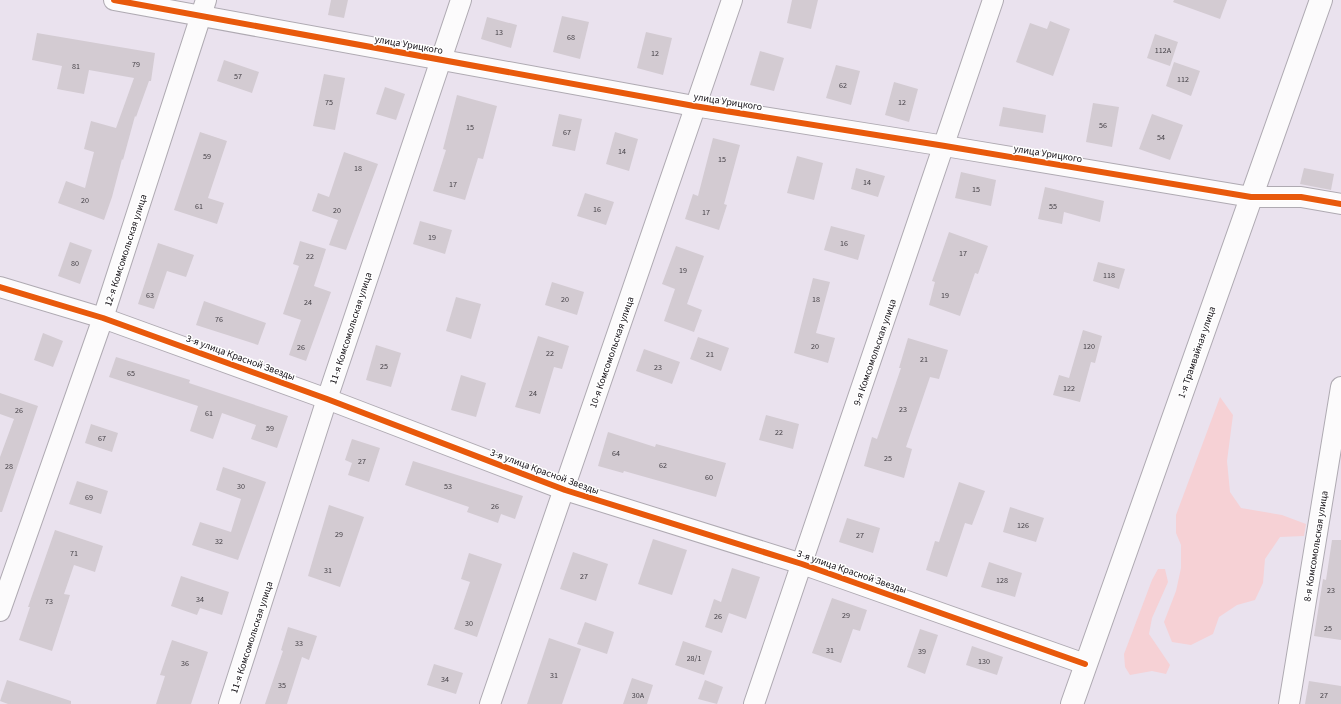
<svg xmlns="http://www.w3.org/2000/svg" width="1341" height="704" font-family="'Source Sans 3',sans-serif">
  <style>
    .green { fill: #f6d1d5 }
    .building { fill: #d3cbd2 }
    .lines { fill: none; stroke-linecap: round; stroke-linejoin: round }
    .minor-casing { stroke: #afaab2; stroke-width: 22 }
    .primary-casing { stroke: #afaab2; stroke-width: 24 }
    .minor { stroke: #fcfbfc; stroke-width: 20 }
    .primary { stroke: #fcfbfc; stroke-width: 22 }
    .cycleway-casing { stroke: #fff; stroke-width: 8 }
    .cycleway { stroke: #e8590c; stroke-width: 6 }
    .labels { text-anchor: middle; stroke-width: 3; stroke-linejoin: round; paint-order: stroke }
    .number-label { font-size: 8px; fill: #444046 }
    .street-label { font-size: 10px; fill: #151117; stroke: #fff }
  </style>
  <rect width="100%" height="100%" fill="#eae2ee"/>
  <g class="green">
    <path d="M1220,397L1233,415L1227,461L1230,492L1241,508L1282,515L1306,524L1304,536L1280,537L1265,559L1263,583L1255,600L1237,605L1219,617L1213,634L1191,645L1172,642L1164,622L1176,591L1181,568V545L1176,533V515Z"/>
    <path d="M1158,569H1165L1168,582L1152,618L1149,634L1170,665L1166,674L1152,671L1130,675L1125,667L1124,654L1152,580Z"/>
  </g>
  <g class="building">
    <path d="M331,0H348L344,18L328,15Z"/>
    <path d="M792,0H818L811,29L787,23Z"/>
    <path d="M1174,0H1227L1220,19L1173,2Z"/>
    <path d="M562,16L589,22L580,59L553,52Z"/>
    <path d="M487,17L517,25L511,48L481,39Z"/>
    <path d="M1050,21L1070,29L1053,76L1016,62L1030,23L1047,29Z"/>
    <path d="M646,32L672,38L663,75L637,68Z"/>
    <path d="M37,33L155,53L151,81H149L136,117L135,116L123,160L122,159L112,197L104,220L58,203L66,181L85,188L94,152L84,149L91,121L116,128L134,78L89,70L84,94L57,89L62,66L32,60Z"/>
    <path d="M1155,34L1178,42L1170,66L1147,58Z"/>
    <path d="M760,51L784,58L774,91L750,85Z"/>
    <path d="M224,60L259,72L252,93L217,81Z"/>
    <path d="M1174,62L1200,71L1191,96L1166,86Z"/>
    <path d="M836,65L860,71L851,105L826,98Z"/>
    <path d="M324,74L345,78L335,130L313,126Z"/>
    <path d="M894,82L918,89L909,122L885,115Z"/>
    <path d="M385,87L405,94L396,120L376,114Z"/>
    <path d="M457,95L497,106L483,159L478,158L465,200L433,191L446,150L443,149Z"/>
    <path d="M1093,103L1119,107L1112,147L1086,142Z"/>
    <path d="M1003,107L1046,115L1043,133L999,126Z"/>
    <path d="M559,114L582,119L575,151L552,146Z"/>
    <path d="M1152,114L1183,125L1170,160L1139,149Z"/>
    <path d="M200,132L227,141L208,198L224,203L217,224L174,210Z"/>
    <path d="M615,132L638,139L629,171L606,164Z"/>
    <path d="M713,138L740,145L724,204L727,205L719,230L685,219L693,194L698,196Z"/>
    <path d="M344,152L378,164L346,250L329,245L338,220L312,211L318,193L329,197Z"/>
    <path d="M797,156L823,163L814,200L787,193Z"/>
    <path d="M856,168L885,176L878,197L851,189Z"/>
    <path d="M1304,168L1334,174L1331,190L1300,184Z"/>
    <path d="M961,172L996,180L991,206L955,198Z"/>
    <path d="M1045,187L1104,201L1100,222L1064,212L1062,224L1038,219Z"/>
    <path d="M585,193L614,202L606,225L577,216Z"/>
    <path d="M420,221L452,230L445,254L413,244Z"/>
    <path d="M831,226L865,235L858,260L824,250Z"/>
    <path d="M949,232L988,246L978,274L975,273L960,316L929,305L935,282L932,281Z"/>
    <path d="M300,241L326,249L314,286L331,292L306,361L289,355L301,320L283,314L299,266L293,264Z"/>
    <path d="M70,242L92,250L80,284L58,276Z"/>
    <path d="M158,243L194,255L186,277L167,271L154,309L138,304Z"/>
    <path d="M676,246L704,256L687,304L702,310L694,332L664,321L675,289L662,284Z"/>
    <path d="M1098,262L1125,269L1119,289L1093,281Z"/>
    <path d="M813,278L830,282L816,333L835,338L828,363L794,353Z"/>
    <path d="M552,282L584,292L577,315L545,305Z"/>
    <path d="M456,297L481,304L471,339L446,331Z"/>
    <path d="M204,301L266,323L258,345L196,325Z"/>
    <path d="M1083,330L1102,336L1095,363L1091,362L1080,402L1053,395L1059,375L1069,378Z"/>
    <path d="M43,333L63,341L53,367L34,360Z"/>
    <path d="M538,336L569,346L562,369L554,367L540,414L515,407Z"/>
    <path d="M698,337L729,348L721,371L690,359Z"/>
    <path d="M908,338L948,350L939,379L930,377L906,447L912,449L904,478L864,466L872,437L877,439L901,368H899Z"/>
    <path d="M376,345L401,353L391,387L366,380Z"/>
    <path d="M644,349L680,362L672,384L636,371Z"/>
    <path d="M116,357L190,380L189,383L288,416L277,448L251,439L256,425L222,413L213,439L190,431L198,406L109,377Z"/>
    <path d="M461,375L486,383L476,417L451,410Z"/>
    <path d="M0,393L38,406L2,512H0V457L14,419L0,414Z"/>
    <path d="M766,415L799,424L793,449L759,440Z"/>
    <path d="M91,424L118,433L112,452L85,443Z"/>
    <path d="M608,432L655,447L656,444L726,463L716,497L624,471L623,473L598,466Z"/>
    <path d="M352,439L380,448L369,482L348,475L352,463L345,460Z"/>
    <path d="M413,461L523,496L515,519L501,514L498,523L467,512L469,507L405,485Z"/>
    <path d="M223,467L266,482L238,560L192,545L200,522L231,532L241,499L216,490Z"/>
    <path d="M77,481L108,491L101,514L69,504Z"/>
    <path d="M959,482L985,491L972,525L965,523L947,577L926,570L935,541L939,542Z"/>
    <path d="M329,505L364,517L340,587L308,576Z"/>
    <path d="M1010,507L1044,518L1036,542L1003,532Z"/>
    <path d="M847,518L880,528L873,553L839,542Z"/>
    <path d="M55,530L103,546L95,572L74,565L64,594L70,595L52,651L19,640L30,607H28Z"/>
    <path d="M653,539L687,550L672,595L638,584Z"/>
    <path d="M1332,540H1341V640L1314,636L1323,579L1326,580Z"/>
    <path d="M573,552L608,564L596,601L560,589Z"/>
    <path d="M469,553L502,564L477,637L454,629L470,582L461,579Z"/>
    <path d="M989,562L1022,573L1015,597L981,587Z"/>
    <path d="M732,568L760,577L746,619L729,613L722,633L705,627L714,599L721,602Z"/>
    <path d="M181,576L229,592L222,615L200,608L197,615L171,606Z"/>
    <path d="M832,598L867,610L860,631L853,629L841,663L812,653Z"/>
    <path d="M585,622L614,632L607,654L577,644Z"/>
    <path d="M288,627L317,636L309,660L302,657L287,704H265L283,651L281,650Z"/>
    <path d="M920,629L938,635L925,674L907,667Z"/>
    <path d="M549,638L581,649L562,704H527Z"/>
    <path d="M172,640L208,652L191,704H156L165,676L160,675Z"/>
    <path d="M683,641L712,651L704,675L675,665Z"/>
    <path d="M972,646L1003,657L997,675L966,665Z"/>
    <path d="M434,664L463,673L456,694L427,685Z"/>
    <path d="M632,678L653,685L647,704H623Z"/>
    <path d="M7,680L71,701V704H8L0,701Z"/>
    <path d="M705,680L723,687L717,704L698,699Z"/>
    <path d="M1309,681L1341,686V704H1305Z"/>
  </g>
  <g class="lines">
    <defs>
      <g id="minor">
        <path d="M114,0L694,106L945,146L1251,197H1301L1341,204"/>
        <path d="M0,287L103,318L327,399L565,490L802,564L1085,664"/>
        <path d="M0,611L103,318L206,0"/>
        <path d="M229,704L327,399L461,0"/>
        <path d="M490,704L732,0"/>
        <path d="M754,704L993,0"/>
        <path d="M1289,704L1341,387"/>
      </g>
      <path id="primary" d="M1072,704L1321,0"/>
    </defs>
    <use href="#minor" class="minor-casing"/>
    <use href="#primary" class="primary-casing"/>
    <use href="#minor" class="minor"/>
    <use href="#primary" class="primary"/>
    <defs>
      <g id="cycleway">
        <path d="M114,0L694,106L945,146L1251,197H1301L1341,204"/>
        <path d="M0,287L103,318L327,399L565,490L802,564L1085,664"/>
      </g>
    </defs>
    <use href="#cycleway" class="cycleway-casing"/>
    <use href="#cycleway" class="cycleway"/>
  </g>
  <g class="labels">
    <g class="number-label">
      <text x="499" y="35">13</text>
      <text x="571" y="40">68</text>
      <text x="1163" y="53">112А</text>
      <text x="655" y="56">12</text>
      <text x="136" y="67">79</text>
      <text x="76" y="69">81</text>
      <text x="238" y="79">57</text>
      <text x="1183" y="82">112</text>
      <text x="843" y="88">62</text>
      <text x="329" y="105">75</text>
      <text x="902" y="105">12</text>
      <text x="1103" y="128">56</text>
      <text x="470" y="130">15</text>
      <text x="567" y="135">67</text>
      <text x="1161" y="140">54</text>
      <text x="622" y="154">14</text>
      <text x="207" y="159">59</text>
      <text x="722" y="162">15</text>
      <text x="358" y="171">18</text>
      <text x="867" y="185">14</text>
      <text x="453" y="187">17</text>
      <text x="976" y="192">15</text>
      <text x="85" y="203">20</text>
      <text x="199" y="209">61</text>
      <text x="1053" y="209">55</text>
      <text x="597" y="212">16</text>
      <text x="337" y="213">20</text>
      <text x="706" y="215">17</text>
      <text x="432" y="240">19</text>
      <text x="844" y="246">16</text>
      <text x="963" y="256">17</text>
      <text x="310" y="259">22</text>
      <text x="75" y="266">80</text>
      <text x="683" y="273">19</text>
      <text x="1109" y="278">118</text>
      <text x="150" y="298">63</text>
      <text x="945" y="298">19</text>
      <text x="565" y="302">20</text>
      <text x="816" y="302">18</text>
      <text x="308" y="305">24</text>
      <text x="219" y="322">76</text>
      <text x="815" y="349">20</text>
      <text x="1089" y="349">120</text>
      <text x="301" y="350">26</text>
      <text x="550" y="356">22</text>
      <text x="710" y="357">21</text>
      <text x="924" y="362">21</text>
      <text x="384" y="369">25</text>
      <text x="658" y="370">23</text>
      <text x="131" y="376">65</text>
      <text x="1069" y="391">122</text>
      <text x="533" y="396">24</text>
      <text x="903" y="412">23</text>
      <text x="19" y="413">26</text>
      <text x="209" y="416">61</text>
      <text x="270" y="431">59</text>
      <text x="779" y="435">22</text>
      <text x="102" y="441">67</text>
      <text x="616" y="456">64</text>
      <text x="888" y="461">25</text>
      <text x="362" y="464">27</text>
      <text x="663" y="468">62</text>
      <text x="9" y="469">28</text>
      <text x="709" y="480">60</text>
      <text x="241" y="489">30</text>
      <text x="448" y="489">53</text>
      <text x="89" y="500">69</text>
      <text x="495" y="509">26</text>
      <text x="1023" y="528">126</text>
      <text x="339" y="537">29</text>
      <text x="860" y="538">27</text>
      <text x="219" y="544">32</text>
      <text x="74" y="556">71</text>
      <text x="328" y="573">31</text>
      <text x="584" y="579">27</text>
      <text x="1002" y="583">128</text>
      <text x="1331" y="593">23</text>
      <text x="200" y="602">34</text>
      <text x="49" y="604">73</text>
      <text x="846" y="618">29</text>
      <text x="718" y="619">26</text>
      <text x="469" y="626">30</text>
      <text x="1328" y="631">25</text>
      <text x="299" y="646">33</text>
      <text x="830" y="653">31</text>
      <text x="922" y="654">39</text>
      <text x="694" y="661">28/1</text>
      <text x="984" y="664">130</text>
      <text x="185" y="666">36</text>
      <text x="554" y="678">31</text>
      <text x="445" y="682">34</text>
      <text x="282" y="688">35</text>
      <text x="638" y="698">30А</text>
      <text x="1324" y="698">27</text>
    </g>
    <g class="street-label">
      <text transform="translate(409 44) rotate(10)" y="4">улица Урицкого</text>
      <text transform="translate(728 101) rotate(9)" y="4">улица Урицкого</text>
      <text transform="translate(1048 153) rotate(9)" y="4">улица Урицкого</text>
      <text transform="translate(125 250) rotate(-72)" y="4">12-я Комсомольская улица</text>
      <text transform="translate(350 328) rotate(-72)" y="4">11-я Комсомольская улица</text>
      <text transform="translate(611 352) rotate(-71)" y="4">10-я Комсомольская улица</text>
      <text transform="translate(874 352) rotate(-71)" y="4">9-я Комсомольская улица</text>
      <text transform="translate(1196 352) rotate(-71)" y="4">1-я Трамвайная улица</text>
      <text transform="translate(241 357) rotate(20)" y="4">3-я улица Красной Звезды</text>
      <text transform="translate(545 471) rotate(20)" y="4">3-я улица Красной Звезды</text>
      <text transform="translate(1315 546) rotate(-81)" y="4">8-я Комсомольская улица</text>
      <text transform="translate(852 571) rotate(19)" y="4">3-я улица Красной Звезды</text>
      <text transform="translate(251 637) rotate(-72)" y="4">11-я Комсомольская улица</text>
    </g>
  </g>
</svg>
